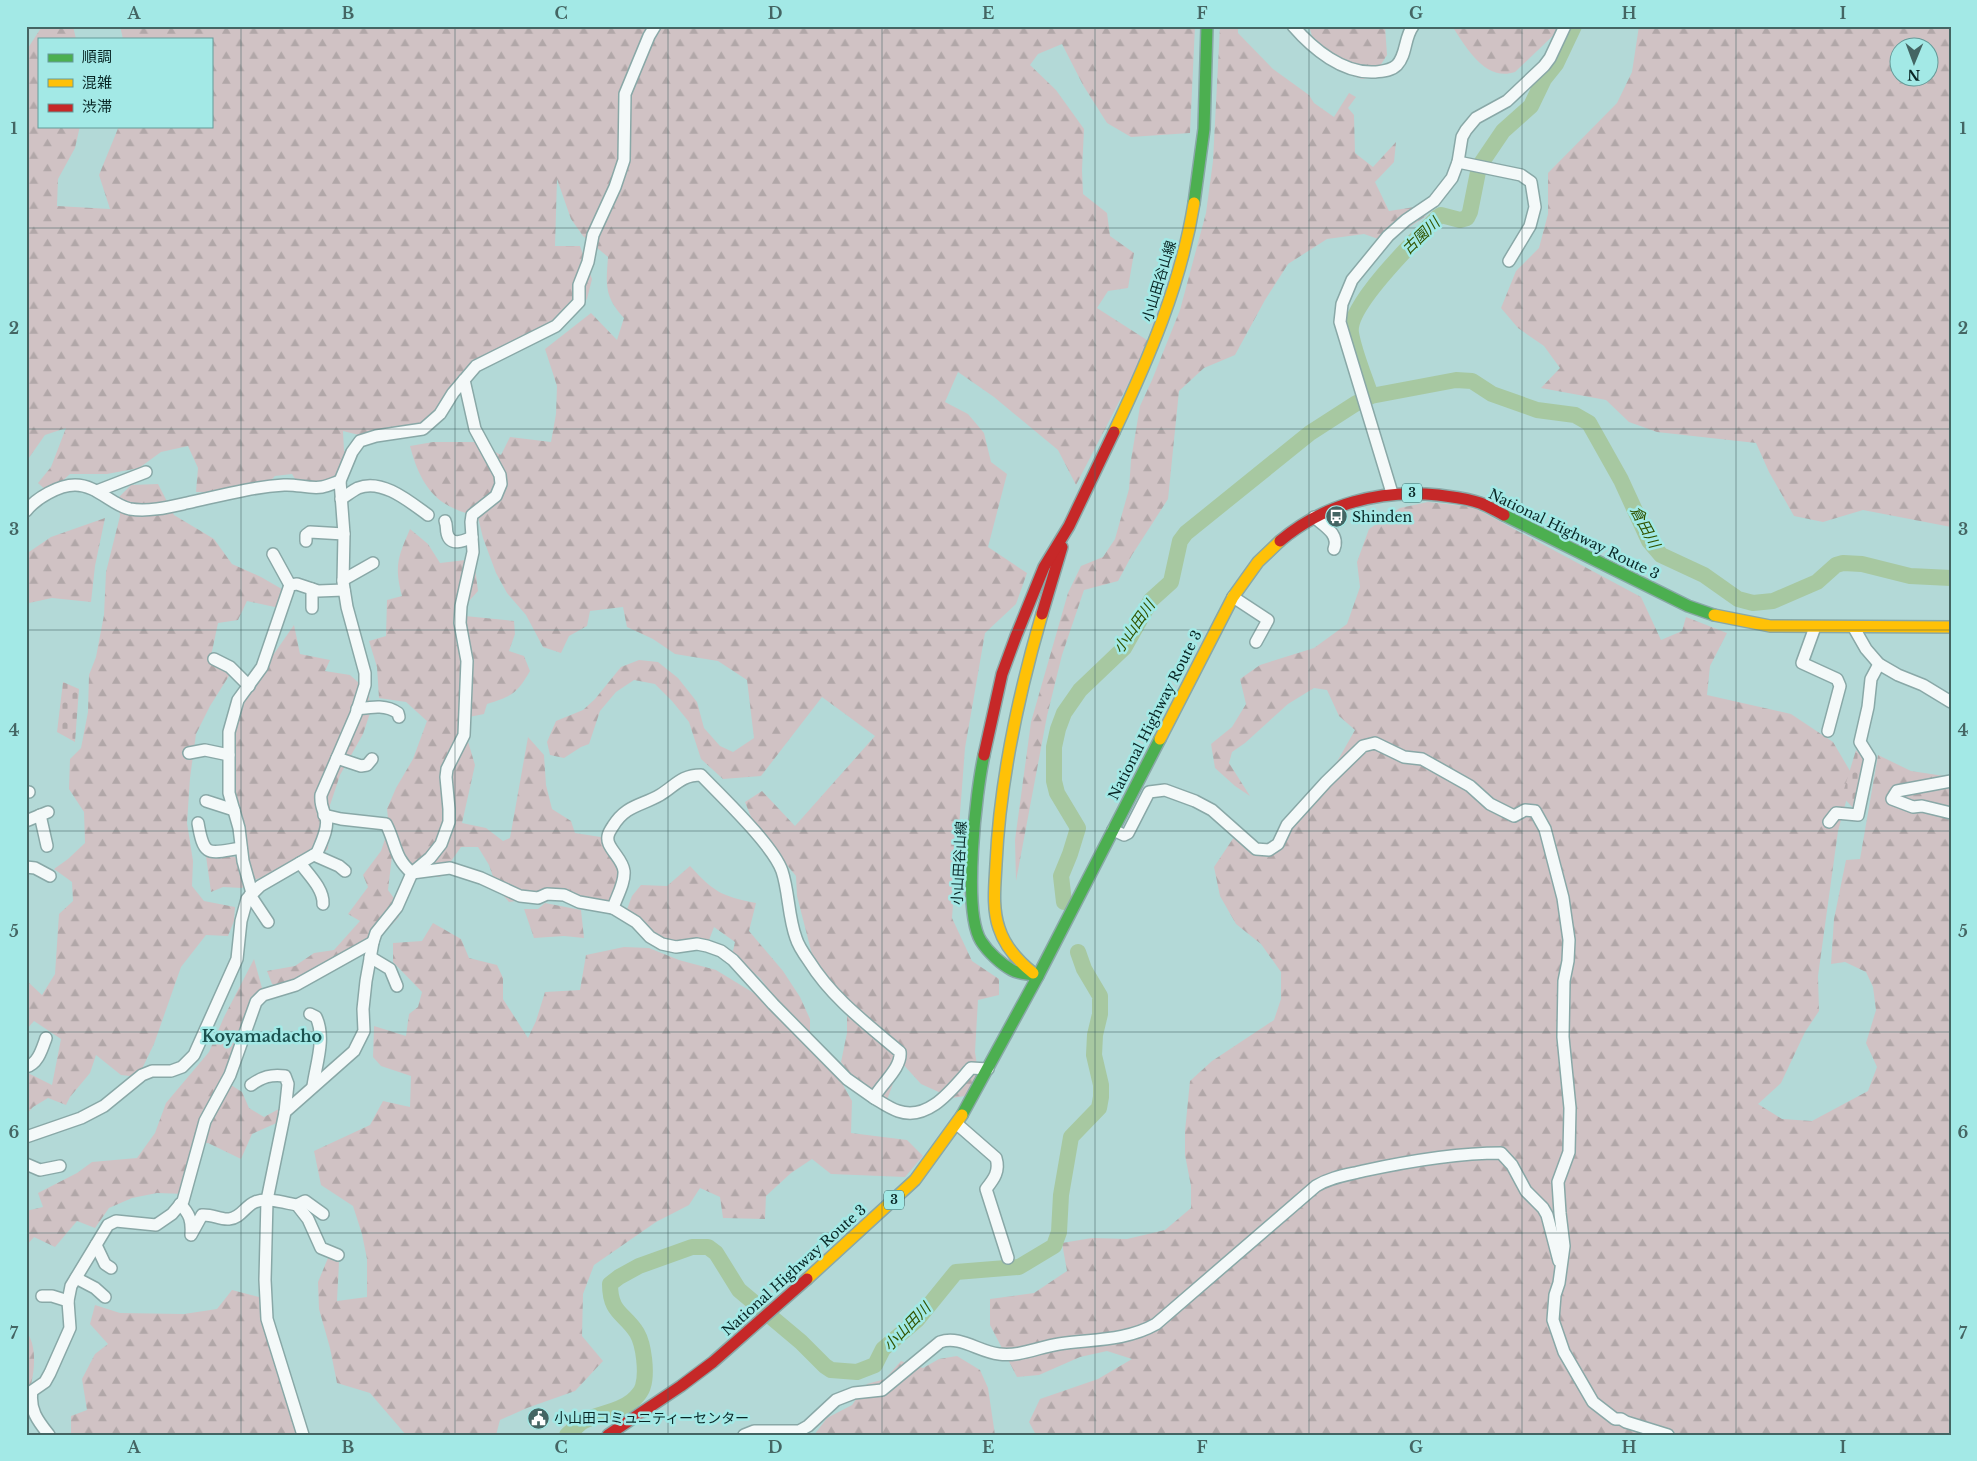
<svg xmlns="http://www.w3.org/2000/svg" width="1977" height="1461" font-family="'Libre Baskerville','Noto Sans JP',serif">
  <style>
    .forest { fill: url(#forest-firs); fill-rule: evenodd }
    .cemetery { fill: url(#cemetery-stones) }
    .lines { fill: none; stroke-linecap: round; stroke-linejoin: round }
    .river { stroke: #a7c8a1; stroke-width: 16 }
    .street-casing { stroke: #89a8a7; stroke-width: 14 }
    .fast-casing { stroke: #89a8a7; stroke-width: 14 }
    .slow-casing { stroke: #89a8a7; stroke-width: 14 }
    .jam-casing { stroke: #89a8a7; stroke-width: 14 }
    .street { stroke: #f4f9f9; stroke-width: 11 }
    .fast { stroke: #4caf50; stroke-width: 11 }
    .slow { stroke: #ffc107; stroke-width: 11 }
    .jam { stroke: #c62828; stroke-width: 11 }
    .grid { fill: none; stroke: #446563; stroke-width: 1; stroke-opacity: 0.55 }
    .labels { text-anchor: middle; stroke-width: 5; stroke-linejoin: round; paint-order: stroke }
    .shield { fill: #a3e9e6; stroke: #36605f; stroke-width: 1 }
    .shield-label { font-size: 12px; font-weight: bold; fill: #082625 }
    .street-label { font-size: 14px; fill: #082625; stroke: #a3e9e6 }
    .poi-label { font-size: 14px; fill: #082625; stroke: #a3e9e6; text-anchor: start }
    .water-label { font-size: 15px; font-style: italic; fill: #305400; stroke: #a3e9e6 }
    .quarter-label { font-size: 16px; font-weight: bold; fill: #1b514f; stroke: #a3e9e6 }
    .neatline { fill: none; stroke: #446563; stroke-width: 2 }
    .grid-label { font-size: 16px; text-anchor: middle; font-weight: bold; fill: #446563 }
  </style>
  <defs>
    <pattern id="forest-firs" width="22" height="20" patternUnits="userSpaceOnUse" patternTransform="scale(1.25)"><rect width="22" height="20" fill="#d0c2c4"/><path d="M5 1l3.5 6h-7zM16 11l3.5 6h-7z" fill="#b1a7a8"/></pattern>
    <pattern id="cemetery-stones" width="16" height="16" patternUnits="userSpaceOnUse" patternTransform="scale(1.25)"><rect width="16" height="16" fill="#d0c2c4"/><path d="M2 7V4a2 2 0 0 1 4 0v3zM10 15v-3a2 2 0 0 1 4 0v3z" fill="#b1a7a8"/></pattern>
  </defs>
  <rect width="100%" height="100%" fill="#b3d9d7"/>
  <g class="forest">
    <path d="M59,26H73L76,39H39V126H80L75,148L58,179L57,206L110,209L99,175L119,126H211V39H123L120,26H226L256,29L264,26H1195L1190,133L1131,137L1107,123L1083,85L1062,44L1038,54L1030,65L1056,90L1084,129L1082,170L1083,194L1107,213L1110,236L1134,253L1128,288L1108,291L1097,308L1150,342L1076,485L1058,450L994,397L958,372L945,402L968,414L984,433L991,462L1007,474L988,547L1027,573L1016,604L985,633L965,748L952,918L972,961L999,979V995L978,1000L975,1052L979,1079L972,1095L952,1098L921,1084L901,1062L884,1108L853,1078L841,1062L847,1033V1012L815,966L797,896L796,876L755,827L745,802L762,791L795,826L875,736L822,697L761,776L723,779L701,759L689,722L672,701L655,684L634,680L616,692L600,711L589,744L581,747L564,758L550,755L547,742L556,721L583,710L595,699L621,667L639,660L658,662L678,678L697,702L704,728L720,746L733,752L754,738L747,680L718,661L675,654L653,639L627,627L623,607L590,611L587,626L569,636L561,653L543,647L526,615L507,593L496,573L483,538L478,517C469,514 458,511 449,506C426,494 416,469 410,446L433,442H476L501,455L510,437L551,442L556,414L557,386L545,349L591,313L617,340L624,318C604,296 606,285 608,257L583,236L571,219L557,179L555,246H580L592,279L587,299L570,316L536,342L470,370L431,422L371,438L343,431L344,451L354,457L349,475L322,490H302L292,474L275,476L258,494L196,492L198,468L188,446L161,452L139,468L107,474H70L49,493L38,483L51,467L66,428L45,435L26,462V51L41,28Z"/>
    <path d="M1220,26H1238V33L1273,69L1309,95L1314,103L1334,117L1349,93L1356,97L1348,108L1354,115L1355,153L1373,167L1396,142L1394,162L1375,182L1389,211L1421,206L1426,216L1387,242L1364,234L1327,239L1288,264L1265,300L1235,355L1204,368L1179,391L1168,499L1132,555L1118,581L1084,590L1062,655L1047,716L1016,881L1015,840L1031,722L1068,593L1081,566L1103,557L1115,539L1129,489L1131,460L1140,406L1152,380L1180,310L1206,213L1213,161Z"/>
    <path d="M1309,26H1385L1387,55L1373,77L1362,79L1347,74L1335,58L1312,36Z"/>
    <path d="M1452,26H1562V27L1515,72C1485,82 1466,47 1452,26Z"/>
    <path d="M1639,26H1951V527L1863,510L1823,522L1794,516L1769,472L1756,443L1657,432L1629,422L1606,400L1541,388L1560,368L1544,346L1518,328L1501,308L1516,271L1539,248L1548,214V173L1617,103L1632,72ZM1900,48H1930V78H1900Z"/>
    <path d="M158,484L174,515L214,539L232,564L261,577L287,592L284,609L247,601L238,620L218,623L211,656L232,671L210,706L196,734L190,778L187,823L193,861L192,886L204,901L235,907L234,921L228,936L206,935L181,967L154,1044L138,1077L121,1075L96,1055L90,1073L70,1097L66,1105L48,1098L33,1107L26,1115V1072L52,1085L61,1039L34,1021L26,1030V980L42,995L55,974L59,914L73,901L72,882L54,869L68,859L85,843L84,812L69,789L70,759L81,748L88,712L89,675L96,657L104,615L106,572L120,516L118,498L131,485Z"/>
    <path d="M1428,502L1473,507L1641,597L1661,640L1682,631L1686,617L1727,633L1710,666L1707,695L1791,714L1833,742L1853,776L1838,831L1818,976L1819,1011L1805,1032L1781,1083L1758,1104L1782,1119L1812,1121L1868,1091L1877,1067L1866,1043L1876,1010L1873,987L1866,972L1845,962L1831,964L1834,919L1846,860L1860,859L1878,755L1911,771L1951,777V1435H1036L1029,1422L1040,1399L1098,1379L1132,1359L1107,1351L1080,1357L1039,1375L1017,1377L990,1325V1299L1034,1293L1067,1271L1062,1243L1092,1238L1127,1239L1165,1230L1191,1208V1186L1185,1155V1131L1190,1081L1212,1061L1274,1020L1281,999V972L1261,944L1236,924L1220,896L1214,867L1234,837L1259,853L1288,830L1330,774L1355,730L1339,716L1327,690L1314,688L1288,704L1245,743L1232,752L1229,763L1250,796L1235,786L1215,768L1211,744L1232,727L1246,704L1240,679L1260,665L1314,648L1347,624L1360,587L1357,562L1369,529L1400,508Z"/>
    <path d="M105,518L95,566L91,602L52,598L29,603L26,607V554L51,537Z"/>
    <path d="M410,529L428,544L440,563L474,559L478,591L459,612L465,616L514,621L515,634L509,651L524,656L530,671C517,693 513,696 487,704L484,714L469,717L464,728L475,765L462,823L486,828L503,841L510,838L528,737L544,755L546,785L552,809L571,821L575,833L607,838L621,868L617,908C581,901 546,896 509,902L497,888L489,865L478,847H461L440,877H413L401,845L392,856L388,890L396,901L399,917L370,948L284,990L272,984L267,971L295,966L314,953L334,950L360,921L348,914L368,887L363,875L381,851L389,827L387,809L396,788L413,759L427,721L406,702L379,698L377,667L369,641L386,636L387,600L402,596C394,566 398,557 410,529Z"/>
    <path d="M294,625L300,654L330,660L325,671L350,675L369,692L370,713L363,734L340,775L330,805L328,849C316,859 306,869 291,873C270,880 260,872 242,888L223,887L211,892L206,856L228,855L250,862L233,819L236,791L229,745L247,687L262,671Z"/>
    <path d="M690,866C714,892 721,896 756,903L749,931L783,971L800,997L810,1019V1042L842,1083L852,1101L851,1133L907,1140L923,1156L905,1177L831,1174L812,1159L791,1173L766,1196L765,1219L723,1218L720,1197L700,1188L689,1205L656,1222L594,1265L583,1294L582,1336L603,1361L575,1391L527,1408L500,1420L496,1435H406L370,1393L337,1383L330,1348L319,1309L318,1282L333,1246L339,1262L337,1301L367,1297V1259L362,1234L353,1206L321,1185L314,1151L370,1125L383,1101L410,1107L411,1076L381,1066L373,1057L374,1026L406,1036L409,1014L418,1007L422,992L393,962V943L422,941L433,923L461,939L469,958L497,965L503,978V999L528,1038L536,1021L545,992L580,990L586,955L624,947L649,948L679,960L716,970L757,995L780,1005L760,978L732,955L735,942L714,927L706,948L674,947L647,932L626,912L632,896L641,885L667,886Z"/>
    <path d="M545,903L581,910L584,938L564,936L534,938L524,909H538Z"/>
    <path d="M254,959L265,999L253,1012L231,1085L242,1092L249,1108L264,1117L288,1104L281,1121L252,1134L241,1159L208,1143L198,1144L186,1194L157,1193L132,1198L109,1208L95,1228L77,1221L55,1247L34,1237L26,1246V1211L43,1207L38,1193L77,1173L92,1162L137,1158L155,1133L166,1103L209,1052L224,1017Z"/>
    <path d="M232,1290L267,1299L299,1435H71V1416L87,1410L82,1379L95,1354L108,1344L90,1324L95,1305L120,1313L184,1314L217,1309Z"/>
    <path d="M26,1331C40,1349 33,1382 26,1402Z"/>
    <path d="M957,1356L980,1370L988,1388L995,1435H814L827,1418L852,1405L867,1384L885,1379L901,1361L923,1368L939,1359Z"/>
  </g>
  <g class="cemetery">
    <path d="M63,682L79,689L75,742L57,732Z"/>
    <path d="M1856,750L1864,759L1853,808L1842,796Z"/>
  </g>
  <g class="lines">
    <g class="river">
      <path d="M1371,396C1365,378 1354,352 1351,333C1347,306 1418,237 1438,217L1441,215L1460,220L1467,218L1470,212L1478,172L1482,162L1503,131L1531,106L1544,79L1556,64L1574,26"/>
      <path d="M1064,902L1061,876L1070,854L1078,828L1057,793L1054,781V747L1058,729L1064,713L1080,690L1124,648L1151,600L1171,582L1180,541L1186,533L1310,433L1355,404L1371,396L1456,380L1472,381L1492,394L1537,410L1575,415L1589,423L1621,480L1649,541L1661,555L1704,575L1738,599L1753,603L1773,601L1817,582L1836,565L1843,563L1862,564L1910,576L1951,578"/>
      <path d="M567,1435C572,1431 577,1426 582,1422C598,1413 617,1413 632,1401C636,1398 642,1391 643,1386C647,1373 644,1345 637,1333C625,1313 610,1314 610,1284L619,1277L639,1266L692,1247H708L716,1253L739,1290L801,1342L825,1366L831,1370L857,1372L875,1365L883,1349L917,1320L956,1272L1019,1267L1054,1246L1059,1232L1061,1195L1071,1137L1099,1108L1101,1097V1085L1094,1055L1095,1035L1100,1014V996L1084,969L1078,952"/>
    </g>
    <defs>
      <g id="street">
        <path d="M1293,26C1313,49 1343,74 1375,72C1383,71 1391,71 1397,65C1407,54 1404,38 1413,26"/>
        <path d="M1458,162L1521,175L1531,182L1535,207L1530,226L1509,261"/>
        <path d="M97,491L146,472"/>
        <path d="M1392,493L1340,322L1342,304L1352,280L1388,236L1406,220L1434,201L1452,178L1458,162L1462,137L1466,130L1476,118L1507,101L1544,66L1550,58L1565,26"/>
        <path d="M341,499C346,496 352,491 358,488C382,478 410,502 428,515"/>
        <path d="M26,511C36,498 59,485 75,485C97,485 111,505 130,509C149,512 169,507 187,503C219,496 251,487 284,485C297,484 309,489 322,487C328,486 334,483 340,481"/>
        <path d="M1314,517C1324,526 1340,534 1334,549"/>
        <path d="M445,521C447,525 446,529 447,533C450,547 464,541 472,537"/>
        <path d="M306,541V535L310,532L344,534"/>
        <path d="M273,554L290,585"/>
        <path d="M343,580L373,563"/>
        <path d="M1233,597L1268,620L1256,642"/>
        <path d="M312,608V589"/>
        <path d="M1815,627L1802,663L1837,679L1840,686L1828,731"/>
        <path d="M1854,628L1866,649L1879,664L1898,675L1923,685L1951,702"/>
        <path d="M214,659L230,667L249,686"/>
        <path d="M357,709C371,707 386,704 398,713L399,717"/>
        <path d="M189,753L205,750L229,755"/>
        <path d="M337,758L361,766L367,765L372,759"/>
        <path d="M1951,781L1897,791L1892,799L1913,807L1922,806L1951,813"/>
        <path d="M26,792H29"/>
        <path d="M206,801L234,810"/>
        <path d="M40,815L47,846"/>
        <path d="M324,815L341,819L386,824C396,843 394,858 412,873L450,868L481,878L520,896L538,898L547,894L564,895L579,902L613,908C617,896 625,883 624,871C623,861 613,853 609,844C606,837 609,832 613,826C626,805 641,806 660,795C675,786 681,775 701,775C721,796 773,845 782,871C789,892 788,916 796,938C798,945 804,954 809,961C832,998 867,1024 900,1052C902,1068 881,1084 874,1098C881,1102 889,1108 898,1111C929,1122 953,1088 971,1068L988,1069"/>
        <path d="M26,821L48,812"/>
        <path d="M1829,822L1836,813L1858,815L1870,758L1860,742L1868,707L1871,679L1879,664"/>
        <path d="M198,823C204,859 209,853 241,848"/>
        <path d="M1113,830L1124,835L1128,833L1149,792L1165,790L1195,801L1212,810L1256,849L1269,850L1278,844L1287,825L1326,782L1363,746L1375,743L1404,757L1422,759L1470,786L1490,804L1514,816L1525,810L1535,811L1545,829L1563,898L1569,940L1568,961L1564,981L1563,1037L1570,1108L1569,1152L1558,1182L1560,1213L1564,1246L1559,1283L1555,1295L1553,1320L1564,1352L1593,1402L1615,1419H1621L1626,1422L1668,1435"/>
        <path d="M314,855L339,866L345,871"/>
        <path d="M300,863C308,874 324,889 323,904"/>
        <path d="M26,867L35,868L50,876"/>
        <path d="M252,893L243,861L239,828L229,793V732L238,700L262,667L290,585L297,584L318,591L344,590"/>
        <path d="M250,895L268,922"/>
        <path d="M613,908L636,922L650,937L662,944L676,947L697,944L707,946L721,951L733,960L773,1004L847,1079L874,1098"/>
        <path d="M370,957L390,969L397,986"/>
        <path d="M310,1014L316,1017C326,1038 316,1064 313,1086"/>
        <path d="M26,1067C38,1064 42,1049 46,1038"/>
        <path d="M251,1085C262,1077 271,1074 285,1076L288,1084L285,1112"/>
        <path d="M957,1124L996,1158C1000,1171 994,1179 986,1189L1008,1258"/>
        <path d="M26,1137L81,1118L104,1106L142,1075L152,1071H171L182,1067L194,1055L237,959L241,921L247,899L260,886L317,853C321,843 329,828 326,818C323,809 320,805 321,795L356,714L365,685V673L347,607L343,582L344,534L340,481L352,452L360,441L376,436L423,429L440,414L453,393L476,366L556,326L579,302V285L588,262L593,235L615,187L624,160L625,94L649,36L655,26"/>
        <path d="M26,1164L40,1170L60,1166"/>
        <path d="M180,1204C190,1214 192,1221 191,1235L202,1215C212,1214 220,1220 229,1219C241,1218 245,1206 255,1202C267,1197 285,1203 297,1205L308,1219L321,1248L338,1255"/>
        <path d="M297,1205L305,1201L323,1214"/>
        <path d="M96,1245L105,1264L111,1268"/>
        <path d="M76,1278L95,1288L105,1297"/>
        <path d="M42,1296H52L68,1301"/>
        <path d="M49,1435C38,1421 29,1410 32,1391L45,1382L50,1373L70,1328L68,1301L71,1286L108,1225L116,1221L156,1225L172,1214L183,1201L205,1121L230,1075L256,1002L263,995L296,985L373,942"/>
        <path d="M303,1435L267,1319L265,1280L267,1200L285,1112L354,1051L364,1031L363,1009L366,981L373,942L376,933L397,907L412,873L430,858L441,844L449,822V809L446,777L447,769L464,735L467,661L460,623L461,606L473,552L471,522L472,515L496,496L501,484L500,475L475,429L464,380"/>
        <path d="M744,1435L754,1431H799L808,1426L836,1400L854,1393L882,1390L940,1342C960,1335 979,1352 999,1354C1019,1357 1039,1347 1059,1344C1092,1339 1126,1341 1156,1324L1316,1186C1331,1177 1347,1175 1363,1171C1409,1161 1455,1153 1501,1153L1512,1165L1526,1191L1543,1208L1547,1215L1559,1261"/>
      </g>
      <g id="fast">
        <path d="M1194,203L1204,129L1207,26"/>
        <path d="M1504,515L1688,606L1714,615"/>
        <path d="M984,755C976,792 962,911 981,941C988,952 1001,964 1012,970C1019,974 1030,974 1038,976"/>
        <path d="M962,1115L1038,976L1160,739"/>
      </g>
      <g id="slow">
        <path d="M1114,432C1149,358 1181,284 1194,203"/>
        <path d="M1714,615L1770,626L1951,627"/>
        <path d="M1160,739L1233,597L1258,562L1280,541"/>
        <path d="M1033,973C1018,961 1005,947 999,928C992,908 995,885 996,864C1000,778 1018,696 1042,614"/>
        <path d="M807,1279L915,1180L962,1115"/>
      </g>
      <g id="jam">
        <path d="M1280,541C1324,504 1380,489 1438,495C1452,497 1467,498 1480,503C1488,506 1496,511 1504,515"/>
        <path d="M1042,614L1062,547"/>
        <path d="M984,755L1002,674L1016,636L1044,567L1069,526L1114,432"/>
        <path d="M608,1435L681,1386L713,1362L807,1279"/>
      </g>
    </defs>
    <use href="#street" class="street-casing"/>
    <use href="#fast" class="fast-casing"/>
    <use href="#slow" class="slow-casing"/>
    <use href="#jam" class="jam-casing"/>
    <use href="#street" class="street"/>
    <use href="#fast" class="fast"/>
    <use href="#slow" class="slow"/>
    <use href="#jam" class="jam"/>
  </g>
  <path class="grid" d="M241,26V1435M455,26V1435M668,26V1435M882,26V1435M1095,26V1435M1309,26V1435M1522,26V1435M1736,26V1435M26,228H1951M26,429H1951M26,630H1951M26,831H1951M26,1032H1951M26,1233H1951"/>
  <defs>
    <symbol id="bus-disc" viewBox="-11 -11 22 22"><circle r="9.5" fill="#446563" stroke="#a3e9e6"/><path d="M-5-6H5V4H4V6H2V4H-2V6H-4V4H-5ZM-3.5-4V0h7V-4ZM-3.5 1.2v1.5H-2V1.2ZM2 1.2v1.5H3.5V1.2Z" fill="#fff"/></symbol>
    <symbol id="civic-disc" viewBox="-11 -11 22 22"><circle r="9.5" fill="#446563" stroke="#a3e9e6"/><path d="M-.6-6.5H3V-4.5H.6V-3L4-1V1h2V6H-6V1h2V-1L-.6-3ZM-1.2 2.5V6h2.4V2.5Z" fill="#fff"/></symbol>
  </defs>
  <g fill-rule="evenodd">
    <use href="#bus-disc" x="1324" y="504" width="25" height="25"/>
    <use href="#civic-disc" x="526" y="1406" width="25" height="25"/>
  </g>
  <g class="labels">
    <g class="shield">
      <rect x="1402" y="483.5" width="20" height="19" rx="4"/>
      <rect x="884" y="1190.5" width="20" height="19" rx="4"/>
    </g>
    <g class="shield-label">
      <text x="1412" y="497">3</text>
      <text x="894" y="1204">3</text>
    </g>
    <g class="street-label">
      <text transform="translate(1159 281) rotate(-73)" y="5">小山田谷山線</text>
      <text transform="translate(1574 534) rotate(26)" y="5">National Highway Route 3</text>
      <text transform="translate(1155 715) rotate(-63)" y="5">National Highway Route 3</text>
      <text transform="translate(959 863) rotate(-87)" y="5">小山田谷山線</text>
      <text transform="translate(794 1270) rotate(-42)" y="5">National Highway Route 3</text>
    </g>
    <g class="poi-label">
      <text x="1352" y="522">Shinden</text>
      <text x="554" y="1423">小山田コミュニティーセンター</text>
    </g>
    <g class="water-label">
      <text transform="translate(1421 236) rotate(-44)" y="5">古園川</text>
      <text transform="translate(1645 527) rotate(62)" y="5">倉田川</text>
      <text transform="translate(1134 627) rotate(-55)" y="5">小山田川</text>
      <text transform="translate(907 1327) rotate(-46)" y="5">小山田川</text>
    </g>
    <g class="quarter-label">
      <text x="262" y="1042">Koyamadacho</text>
    </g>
  </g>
  <rect width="1977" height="1461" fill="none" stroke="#a3e9e6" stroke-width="55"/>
  <rect x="38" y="38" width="175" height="90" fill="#a3e9e6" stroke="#659b99"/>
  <rect x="48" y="54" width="25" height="8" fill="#4caf50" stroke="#659b99"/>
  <text x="82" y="62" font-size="15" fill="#082625">順調</text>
  <rect x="48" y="79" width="25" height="8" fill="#ffc107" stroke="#659b99"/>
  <text x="82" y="88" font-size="15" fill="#082625">混雑</text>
  <rect x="48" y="104" width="25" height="8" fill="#c62828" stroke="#659b99"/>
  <text x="82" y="112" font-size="15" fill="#082625">渋滞</text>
  <g transform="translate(1914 62) rotate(181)"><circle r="24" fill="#a3e9e6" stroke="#659b99"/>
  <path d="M0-4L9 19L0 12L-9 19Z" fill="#446563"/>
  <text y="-8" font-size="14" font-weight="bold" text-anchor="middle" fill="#082625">N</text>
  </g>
  <rect x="28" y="28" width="1922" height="1406" class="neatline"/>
  <g class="grid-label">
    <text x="134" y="19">A</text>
    <text x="348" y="19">B</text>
    <text x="561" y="19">C</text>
    <text x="775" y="19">D</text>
    <text x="988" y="19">E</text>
    <text x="1202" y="19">F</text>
    <text x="1416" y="19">G</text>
    <text x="1629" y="19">H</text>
    <text x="1843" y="19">I</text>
    <text x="14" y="134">1</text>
    <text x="1963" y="134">1</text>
    <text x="14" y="334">2</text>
    <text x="1963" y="334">2</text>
    <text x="14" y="535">3</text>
    <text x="1963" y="535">3</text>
    <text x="14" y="736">4</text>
    <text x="1963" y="736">4</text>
    <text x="14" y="937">5</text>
    <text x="1963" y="937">5</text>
    <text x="14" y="1138">6</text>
    <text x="1963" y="1138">6</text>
    <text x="14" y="1339">7</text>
    <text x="1963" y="1339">7</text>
    <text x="134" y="1453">A</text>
    <text x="348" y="1453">B</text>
    <text x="561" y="1453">C</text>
    <text x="775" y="1453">D</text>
    <text x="988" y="1453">E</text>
    <text x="1202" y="1453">F</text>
    <text x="1416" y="1453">G</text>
    <text x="1629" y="1453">H</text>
    <text x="1843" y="1453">I</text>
  </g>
</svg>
